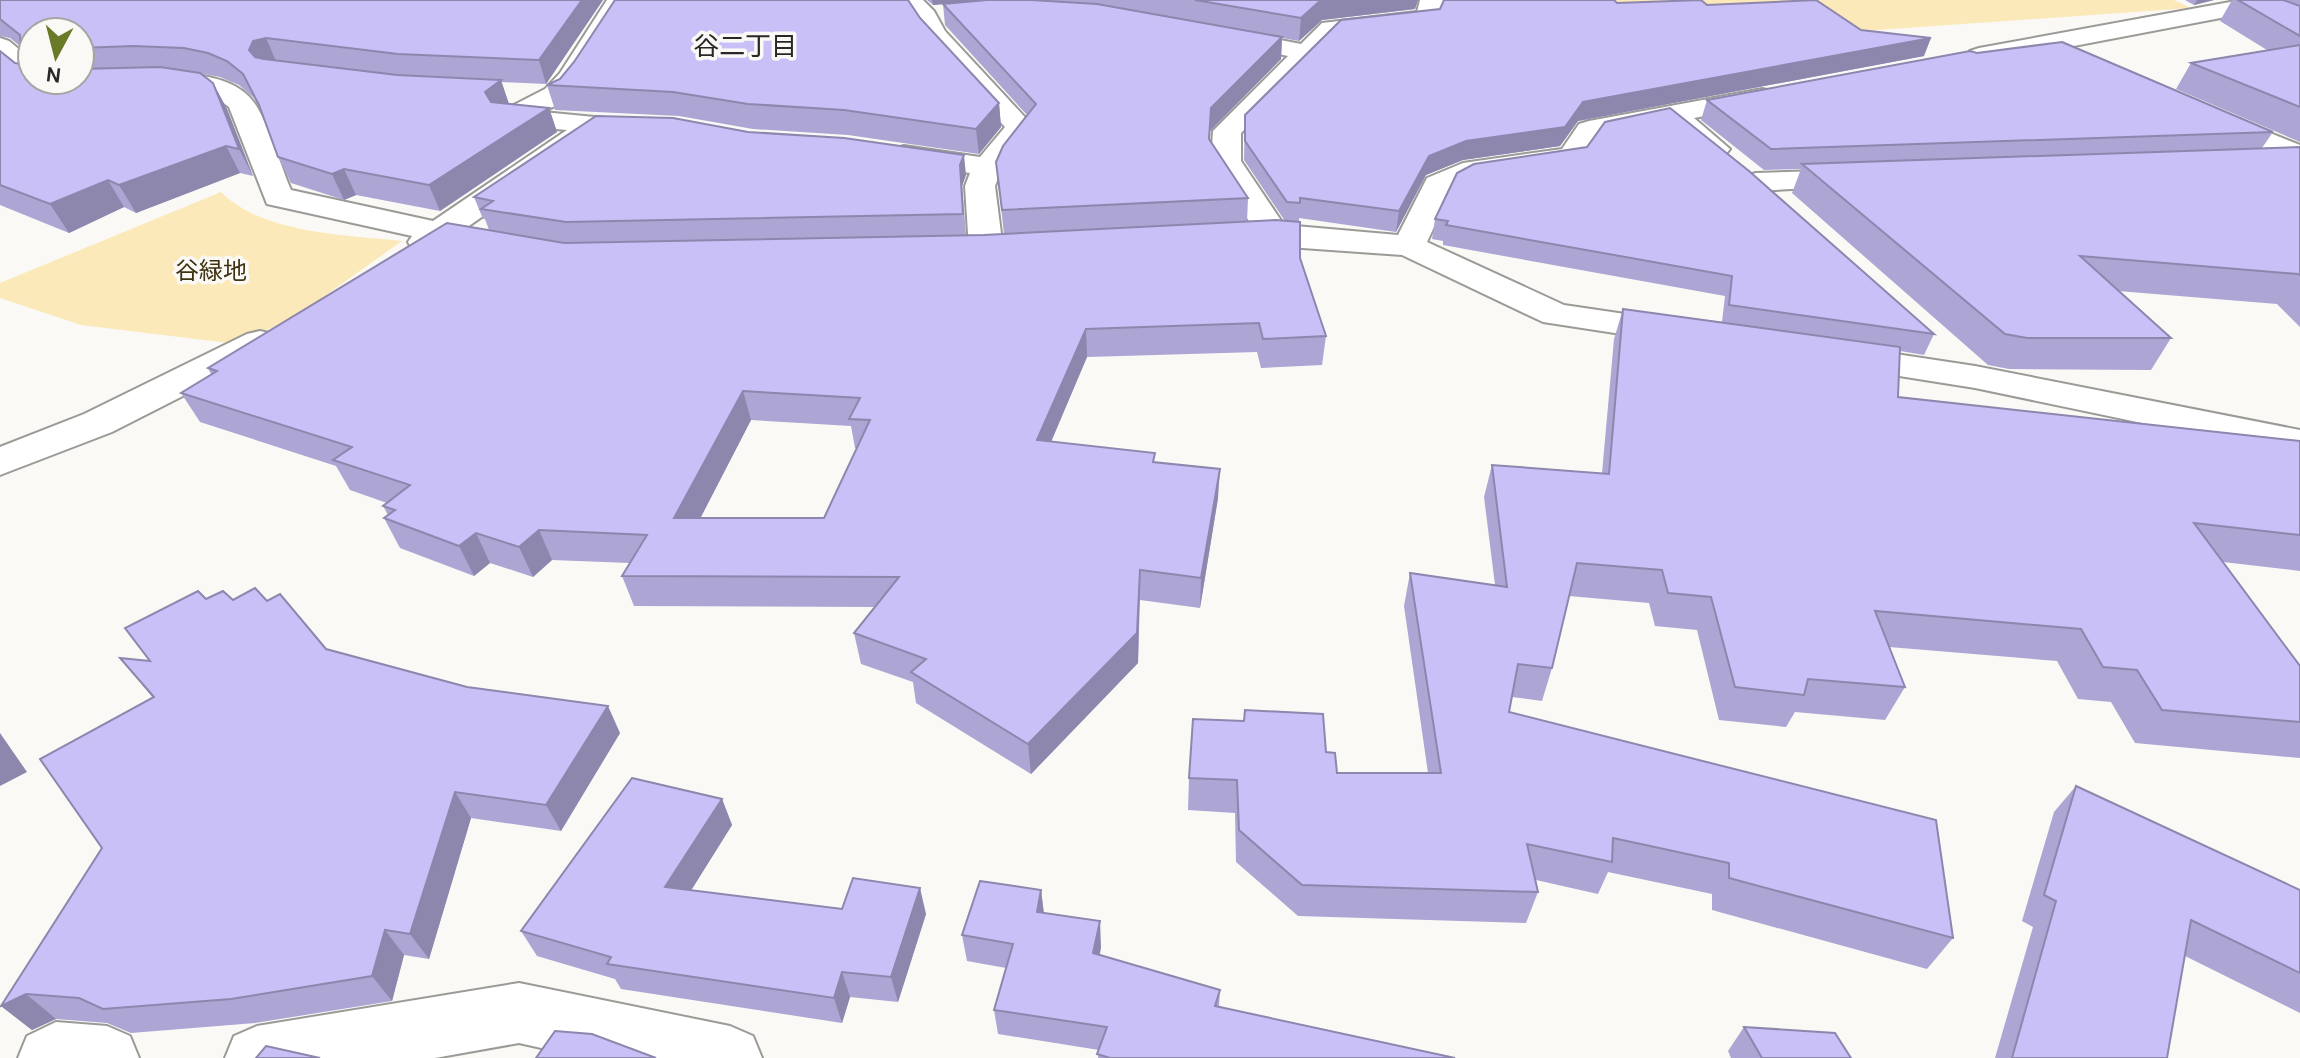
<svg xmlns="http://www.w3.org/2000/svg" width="2300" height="1058" font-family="Karla,'Noto Sans JP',sans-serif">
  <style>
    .green { fill: #fbe9b9 }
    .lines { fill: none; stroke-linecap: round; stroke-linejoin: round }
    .minor-casing { stroke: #9b9a97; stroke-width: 4 }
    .minor { fill: #fff; fill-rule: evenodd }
    .wall { fill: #ada5d4; fill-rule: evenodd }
    .shaded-wall { fill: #8d86ad }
    .building { fill: #c9c0f7; stroke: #8d86ad; stroke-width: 2; fill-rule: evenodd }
    .labels { text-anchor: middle; stroke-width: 7; stroke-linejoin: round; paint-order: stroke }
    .far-park-label { font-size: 24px; fill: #3e3213; stroke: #faf9f6 }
    .far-neighbourhood-label { font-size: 26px; fill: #292827; stroke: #faf9f6 }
  </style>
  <rect width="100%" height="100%" fill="#faf9f6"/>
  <g class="green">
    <path d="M1468,0H2174L2191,8L1737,40Z"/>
    <path d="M221,192C263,234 346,235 402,241L295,317L237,344L81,325L0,298V283Z"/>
  </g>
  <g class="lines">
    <defs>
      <g id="minor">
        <path d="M607,0H631L579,84L565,101L543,112L605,118L609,124L605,130L466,228L502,236L506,243L502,250C482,255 458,239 443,244C430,247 427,253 412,249L408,242L412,236L267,204L229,107L214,96L174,89L88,91L41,88L32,86L0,59V38L9,41L32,60V80H80V75C125,76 221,60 252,100C267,118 281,167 291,190L433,221L567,130L500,124L496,118L500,112L545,89L560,73Z"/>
        <path d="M898,0H923L934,11L945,31L1034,127L1002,168L995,186L1003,249L998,256L986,259L974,256L969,249L965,186L970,173L904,164L894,161L889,155L894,149L904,146L980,157L1005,127L925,39L915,19Z"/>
        <path d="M1420,0H1444L1437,23L1338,35L1241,133V161L1284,225L1398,235L1427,178L1463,163L1562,149L1579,124L1589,121L1762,89L1772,91L1776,97L1772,103L1694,118L1730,149L1725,155C1701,161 1683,137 1666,123L1599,137L1582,162L1470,180L1451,190L1427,242L1564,305L1693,324L1698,332L1693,340L1680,343L1543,322L1402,255L1229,243L1225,236L1229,229L1252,226L1211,161L1213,131L1288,56L1215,41L1212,36L1215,31L1224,29L1301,44L1322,23L1417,12Z"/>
        <path d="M2241,0H2260L2264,5L2260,10L2252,12L1979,64L1970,61L1966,56L1970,51L1979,48Z"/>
        <path d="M2210,109L2300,145V165L2200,123L2196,117L2200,111Z"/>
        <path d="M1854,170L1865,173L1869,179L1865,185L1756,191L1745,188L1741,182L1745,176L1756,173Z"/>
        <path d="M260,331L273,334L278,342L273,350L112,432L0,475V447L84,414L247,334Z"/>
        <path d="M1843,346L1975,366L2300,430V456L1975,388L1830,365L1824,357L1830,349Z"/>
        <path d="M519,983L730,1026L753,1036L762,1058H586L519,1043L435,1058H225L234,1036L257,1026Z"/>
        <path d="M56,1022L107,1026L130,1036L139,1058H18L27,1036Z"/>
      </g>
    </defs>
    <use href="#minor" class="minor-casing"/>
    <use href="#minor" class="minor"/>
  </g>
  <g class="wall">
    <path d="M0,0H603L546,84L501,82L509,104L549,108L557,132L440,211L356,195L344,200L291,183L278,157L261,111L254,98L239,85L220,77L188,71L213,83L227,109L253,176L240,173L136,213L124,207L69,233L0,205V51L15,63L28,66L21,54V47L10,38L0,36ZM32,32H80V80H32Z"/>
    <path d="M927,0H1418L1415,9L1322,20L1299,41L1282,38L1281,59L1210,131V140L1248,198L1247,222L1285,221L1244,160L1245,115L1617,3L1707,5L1861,30L1924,56L1578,121L1560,146L1463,160L1426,175L1396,232L1299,218L1300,258L1326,336L1322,365L1261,368L1257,352L1087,357L1051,442L1155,462L1218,498L1200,608L1140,600L1138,663L1031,774L916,703L913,682L861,664L854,633L875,607L634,606L622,576L630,563L552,560L533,577L490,563L474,576L400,548L384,518L388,515L383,506L387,503L350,490L336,466L200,422L181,393L211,374L208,368L489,230L485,219H483L474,197L966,175L962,186L966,235L1004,234L996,162L1027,115L945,25L943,4L933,5ZM751,420L851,426L855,448H857L824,518H700Z"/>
    <path d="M2185,0H2214L2194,5Z"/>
    <path d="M2232,0H2300V142L2176,89L2191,63L2267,50L2220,21Z"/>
    <path d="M920,18L999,103L1001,127L979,154L848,135L753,129L679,116L555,110L547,85L560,79L574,62Z"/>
    <path d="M1707,100L2273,132L2262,148L2300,147V327L2277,304L2118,291L2171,338L2151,370L2009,369L1988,365L1792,193L1801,169L1764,170L1701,120Z"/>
    <path d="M1457,173L1934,334L1924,355L1900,351L1898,397L2300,441V571L2223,562L2300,666V758L2135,743L2111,702L2078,699L2057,661L1889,647L1905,687L1885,720L1795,712L1786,727L1719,720L1697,630L1655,626L1649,603L1569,596L1552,668L1542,701L1512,697L1509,712L1953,938L1927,969L1712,910V894L1608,872L1598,894L1536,880L1538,892L1526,923L1298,916L1236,862L1235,813L1188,810L1189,778L1326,752L1337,773H1428L1404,606L1410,573L1495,585L1484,497L1492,465L1602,473L1614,339L1623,309L1722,322L1725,296L1443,245V241L1432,239L1435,219Z"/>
    <path d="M206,599L267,601L326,649L620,733L561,831L471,818L429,959L404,955L392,1001L255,1023L131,1033L107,1023L56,1019L32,1030L1,1006L102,848L153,698L120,658L150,661Z"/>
    <path d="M2076,786L2300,890V1013L2185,956L2167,1058H1995L2033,927L2022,921L2054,812Z"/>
    <path d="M722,799L732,825L691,890L842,909L926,914L898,1002L850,997L842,1023L621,989L615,979L537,956L521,931Z"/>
    <path d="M1041,890L1044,913L1101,947L1100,955L1220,990L1219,1007L1455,1058H1098L1099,1050L998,1034L994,1010L1006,968L967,961L962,935Z"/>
    <path d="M1744,1027L1851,1058H1731L1728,1051Z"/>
  </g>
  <g class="shaded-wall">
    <path d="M582,0H603L546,84L539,60Z"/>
    <path d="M932,0H995L933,5Z"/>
    <path d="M1321,0H1418L1415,9L1322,20L1299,41L1301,18Z"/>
    <path d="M2197,0H2214L2194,5Z"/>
    <path d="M1282,37L1281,59L1210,131L1211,108Z"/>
    <path d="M266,38L276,61L260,74L249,50L253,41Z"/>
    <path d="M1931,38L1924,56L1578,121L1560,146L1463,160L1426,175L1396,232L1399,211L1429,156L1466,141L1583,102Z"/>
    <path d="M501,80L509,104L494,116L485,92Z"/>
    <path d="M213,83L227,109L253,176L239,149Z"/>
    <path d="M999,103L1001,127L979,154L976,129Z"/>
    <path d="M549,108L557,132L440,211L429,185Z"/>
    <path d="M226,146L240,173L136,213L119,185Z"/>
    <path d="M964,155L966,175L962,186L966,236L960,165Z"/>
    <path d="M344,169L356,195L344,200L332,174Z"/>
    <path d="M108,180L124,207L69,233L50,204Z"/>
    <path d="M1086,329L1087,357L1039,470L1037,440Z"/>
    <path d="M743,391L751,420L685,548L674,518Z"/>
    <path d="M1220,469L1218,498L1200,608L1201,578Z"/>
    <path d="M539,530L552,560L533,577L519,547Z"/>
    <path d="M476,533L490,563L474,576L459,546Z"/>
    <path d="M1140,570L1138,663L1031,774L1028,744Z"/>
    <path d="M608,706L620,733L561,831L546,805Z"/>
    <path d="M0,733L27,772L0,786Z"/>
    <path d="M455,792L471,818L429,959L410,934Z"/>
    <path d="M722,799L732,825L677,913L665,887Z"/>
    <path d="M920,888L926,914L898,1002L891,977Z"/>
    <path d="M1041,890L1044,916L1037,912Z"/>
    <path d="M1100,921L1101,947L1094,978L1093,953Z"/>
    <path d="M385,930L404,955L392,1001L372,976Z"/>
    <path d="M842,972L850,997L842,1023L834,998Z"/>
    <path d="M26,994L56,1019L32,1030L1,1006Z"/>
  </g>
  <g class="building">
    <path d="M0,0H582L539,60L398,54L266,38L253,41L249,50L255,57L264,59L397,75L501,80L485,92L491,102L549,108L429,185L344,169L332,174L278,157L259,105L243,74L227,61L208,53L184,48L133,46L80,48V32H32V54H21L20,35L0,19Z"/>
    <path d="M615,0H908L920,18L999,103L976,129L844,110L748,104L673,92L547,85L560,79L574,62Z"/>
    <path d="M987,0H1031L1097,4L1282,37L1211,108L1209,139L1248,198L1002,210L996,162L1003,146L1036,104L943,4Z"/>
    <path d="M1195,0H1321L1301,18Z"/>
    <path d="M1444,0H1614L1617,3L1701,0L1707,5L1816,0L1861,30L1931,38L1583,102L1565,127L1466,141L1429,156L1399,211L1300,198V203L1287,202L1245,141V115L1341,20L1440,9Z"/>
    <path d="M2238,0H2283L2300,6V36Z"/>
    <path d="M2062,42L2273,132L1771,149L1707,100L1970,51L1977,53Z"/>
    <path d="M2300,45V107L2191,63Z"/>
    <path d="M0,51L15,63L32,66V80H80V69L160,67L200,73L213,83L239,149L226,146L119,185L108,180L50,204L0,185Z"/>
    <path d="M1670,108L1749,171L1934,334L1729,305L1732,276L1446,225L1448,221L1435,219L1457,173L1474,164L1587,147L1605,122Z"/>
    <path d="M596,116L673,118L748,132L844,138L964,155L960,165L963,214L566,222L481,209L493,201L474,197Z"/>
    <path d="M2300,147V275L2298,274L2080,256L2171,338H2027L2005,334L1802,164Z"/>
    <path d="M1276,220L1300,222V258L1326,336L1263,339L1259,323L1086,329L1037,440L1155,453L1153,462L1220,469L1201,578L1140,570L1137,633L1028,744L911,672L926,659L854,633L899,577L622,576L647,535L539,530L519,547L476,533L459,546L384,518L395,510L383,506L410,485L333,460L352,447L181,393L217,371L208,368L447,223L564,243L984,235ZM743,391L860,398L849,419L870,420L824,518H674Z"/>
    <path d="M1623,309L1900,347L1898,397L2300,441V535L2194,523L2300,666V722L2162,710L2137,670L2103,667L2081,629L1875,611L1905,687L1808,679L1804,695L1735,687L1711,597L1668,593L1662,570L1577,563L1552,668L1518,664L1509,712L1936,820L1953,938L1729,878V863L1613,838L1612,862L1527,844L1538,892L1302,885L1239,830L1237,780L1189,778L1193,719L1244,721L1245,710L1323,714L1326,752L1335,753L1337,773H1441L1410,573L1507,587L1492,465L1609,474Z"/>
    <path d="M255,588L267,601L280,594L326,649L467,687L608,706L546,805L455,792L410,934L385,930L372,976L231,999L103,1009L79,998L26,994L1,1006L102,848L40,759L154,697L120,658L150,661L125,628L198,591L206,599L223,591L233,600Z"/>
    <path d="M632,778L722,799L665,887L842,909L853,878L920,888L891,977L842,972L834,998L607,964L611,957L521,931Z"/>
    <path d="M2076,786L2300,890V973L2191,920L2167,1058H2012L2056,901L2044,895Z"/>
    <path d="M980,881L1041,890L1037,912L1100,921L1093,953L1220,990L1215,1006L1455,1058H1110L1097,1054L1107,1027L994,1010L1013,944L962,935Z"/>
    <path d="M1744,1027L1835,1033L1851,1058H1762Z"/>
    <path d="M555,1031L592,1034L656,1058H536Z"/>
    <path d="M266,1046L320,1058H256Z"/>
  </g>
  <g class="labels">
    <g class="far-park-label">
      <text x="211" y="279">谷緑地</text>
    </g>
    <g class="far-neighbourhood-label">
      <text x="745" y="55">谷二丁目</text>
    </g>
  </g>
  <g transform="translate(56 56) rotate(187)"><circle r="38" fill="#faf9f6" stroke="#a6a5a3" stroke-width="2"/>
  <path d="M0-6L14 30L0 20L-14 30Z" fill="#697a28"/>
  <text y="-12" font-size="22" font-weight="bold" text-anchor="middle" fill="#292827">N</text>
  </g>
</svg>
